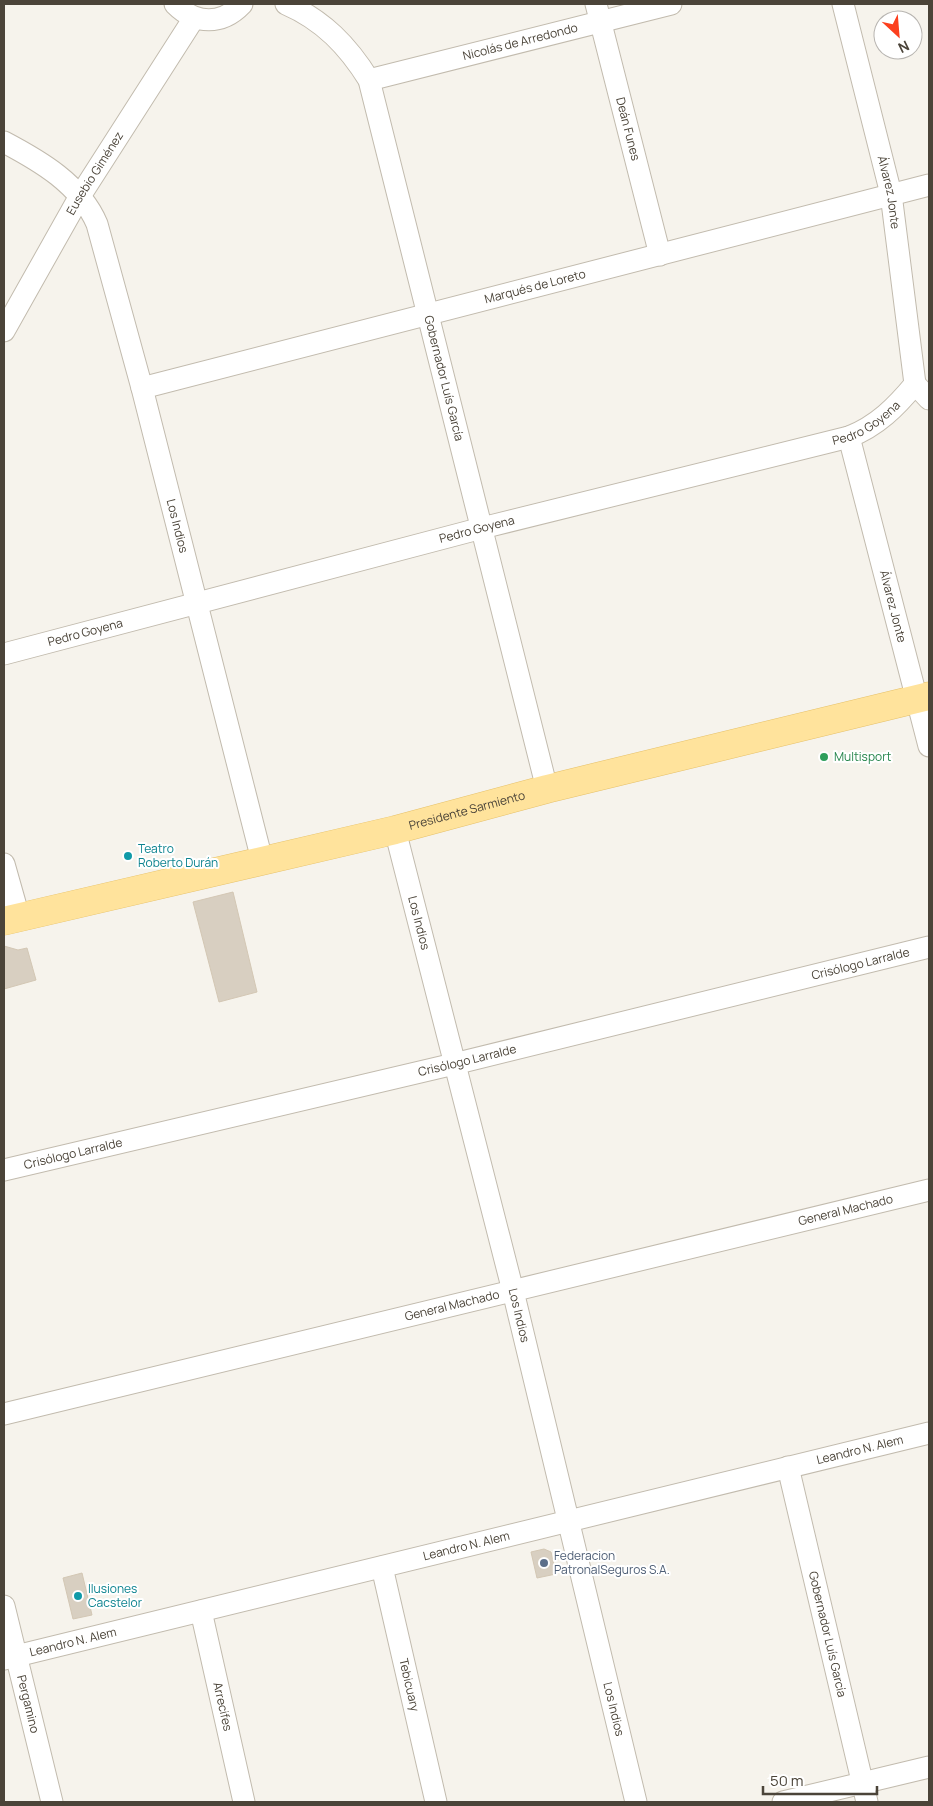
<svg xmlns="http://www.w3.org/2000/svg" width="933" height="1806" font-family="Manrope,sans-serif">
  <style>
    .building { fill: #d8cfc1; stroke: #d3c7b4 }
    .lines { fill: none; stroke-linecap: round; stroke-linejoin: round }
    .minor-casing { stroke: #c2bbae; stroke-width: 23 }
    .major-casing { stroke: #e6c16a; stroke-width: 29 }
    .minor { stroke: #fff; stroke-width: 21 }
    .major { stroke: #ffe39c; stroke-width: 28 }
    .leisure-dot { fill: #2e9e5b; stroke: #fff; stroke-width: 2 }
    .culture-dot { fill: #0f9aa8; stroke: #fff; stroke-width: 2 }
    .service-dot { fill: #5c6f8a; stroke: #fff; stroke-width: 2 }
    .labels { text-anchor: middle; stroke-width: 4; stroke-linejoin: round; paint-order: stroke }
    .street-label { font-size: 12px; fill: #4b4439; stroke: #fff }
    .leisure-label { font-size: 12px; fill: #27864d; stroke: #fff; text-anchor: start }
    .culture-label { font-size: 12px; fill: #0d838f; stroke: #fff; text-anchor: start }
    .service-label { font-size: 12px; fill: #4e5e75; stroke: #fff; text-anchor: start }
  </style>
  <rect width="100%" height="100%" fill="#f6f3ec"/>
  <g class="building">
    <path d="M233,892L257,992L219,1002L193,902Z"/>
    <path d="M4,946L18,950L27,948L36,980L4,989Z"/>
    <path d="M544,1549L551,1552L556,1574L537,1578L531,1552Z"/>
    <path d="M82,1573L92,1615L73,1619L63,1578Z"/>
  </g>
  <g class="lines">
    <defs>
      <g id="minor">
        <path d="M175,4C196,25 222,25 242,4"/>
        <path id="s1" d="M286,4C323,20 348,46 369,80L547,789"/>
        <path id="s2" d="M596,4L660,255"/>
        <path id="s3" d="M843,4L891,194L915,384"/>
        <path id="s4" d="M369,80L671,4"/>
        <path id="s5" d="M4,142C40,161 80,184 97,224L142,388L262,860"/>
        <path id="s6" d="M4,331L80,196L194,18"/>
        <path d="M915,384L929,399"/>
        <path id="s7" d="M142,388L929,185"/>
        <path id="s8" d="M849,437L929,746"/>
        <path id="s9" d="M4,654L482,528L849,437C877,426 896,407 915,384"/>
        <path id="s10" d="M395,830L513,1291L636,1802"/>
        <path d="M4,864L19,917"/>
        <path id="s11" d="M4,1170L454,1064L929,947"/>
        <path id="s12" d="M4,1414L929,1190"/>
        <path id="s13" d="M788,1467L867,1802"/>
        <path id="s14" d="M382,1567L436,1802"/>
        <path id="s15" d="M4,1606L52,1802"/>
        <path id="s16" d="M201,1611L244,1802"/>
        <path id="s17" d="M4,1659L929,1433"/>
        <path d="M783,1802L929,1767"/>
      </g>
      <g id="major">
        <path id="s18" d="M4,921L395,830L547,789L929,696"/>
      </g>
    </defs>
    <use href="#minor" class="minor-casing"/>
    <use href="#major" class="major-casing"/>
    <use href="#minor" class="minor"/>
    <use href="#major" class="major"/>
  </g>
  <circle class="leisure-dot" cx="824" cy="757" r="5"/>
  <g class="culture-dot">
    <circle cx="128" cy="856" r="5"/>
    <circle cx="78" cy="1596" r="5"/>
  </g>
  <circle class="service-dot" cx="544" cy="1563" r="5"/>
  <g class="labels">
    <g class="street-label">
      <text dy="4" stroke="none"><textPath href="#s4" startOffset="156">Nicolás de Arredondo</textPath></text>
      <text dy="4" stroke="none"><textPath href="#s2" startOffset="129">Deán Funes</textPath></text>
      <text dy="4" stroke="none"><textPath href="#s6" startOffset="182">Eusebio Giménez</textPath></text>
      <text dy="4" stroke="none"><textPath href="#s3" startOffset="194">Álvarez Jonte</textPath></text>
      <text dy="4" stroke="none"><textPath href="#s7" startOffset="406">Marqués de Loreto</textPath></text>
      <text dy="4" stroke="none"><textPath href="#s1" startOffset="422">Gobernador Luís García</textPath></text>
      <text dy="4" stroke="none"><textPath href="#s9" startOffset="894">Pedro Goyena</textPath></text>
      <text dy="4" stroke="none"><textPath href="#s5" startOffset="439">Los Indios</textPath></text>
      <text dy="4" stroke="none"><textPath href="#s9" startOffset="489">Pedro Goyena</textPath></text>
      <text dy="4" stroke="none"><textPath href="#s8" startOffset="175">Álvarez Jonte</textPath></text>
      <text dy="4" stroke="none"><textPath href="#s9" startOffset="84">Pedro Goyena</textPath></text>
      <text dy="4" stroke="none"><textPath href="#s18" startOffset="476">Presidente Sarmiento</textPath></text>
      <text dy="4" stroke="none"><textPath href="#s10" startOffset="96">Los Indios</textPath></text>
      <text dy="4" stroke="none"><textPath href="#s11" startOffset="881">Crisólogo Larralde</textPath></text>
      <text dy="4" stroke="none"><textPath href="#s11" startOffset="476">Crisólogo Larralde</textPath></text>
      <text dy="4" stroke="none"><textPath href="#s11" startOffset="71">Crisólogo Larralde</textPath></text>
      <text dy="4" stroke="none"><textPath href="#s12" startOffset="866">General Machado</textPath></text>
      <text dy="4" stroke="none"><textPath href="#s12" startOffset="461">General Machado</textPath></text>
      <text dy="4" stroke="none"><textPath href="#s10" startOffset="501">Los Indios</textPath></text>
      <text dy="4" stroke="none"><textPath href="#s17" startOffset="881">Leandro N. Alem</textPath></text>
      <text dy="4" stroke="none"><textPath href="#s17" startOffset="476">Leandro N. Alem</textPath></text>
      <text dy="4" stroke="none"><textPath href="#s13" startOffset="172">Gobernador Luís García</textPath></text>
      <text dy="4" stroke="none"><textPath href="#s17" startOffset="71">Leandro N. Alem</textPath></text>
      <text dy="4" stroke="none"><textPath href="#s14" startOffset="121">Tebicuary</textPath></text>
      <text dy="4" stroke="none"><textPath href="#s15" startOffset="101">Pergamino</textPath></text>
      <text dy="4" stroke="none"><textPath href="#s16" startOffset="98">Arrecifes</textPath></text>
      <text dy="4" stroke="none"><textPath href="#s10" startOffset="906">Los Indios</textPath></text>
    </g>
    <g class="leisure-label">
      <text x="834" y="761">Multisport</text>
    </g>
    <g class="culture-label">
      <text x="138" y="853">Teatro<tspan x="138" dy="14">Roberto Durán</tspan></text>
      <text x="88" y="1593">Ilusiones<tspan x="88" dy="14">Cacstelor</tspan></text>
    </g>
    <g class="service-label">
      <text x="554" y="1560">Federacion<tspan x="554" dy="14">PatronalSeguros S.A.</tspan></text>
    </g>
  </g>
  <rect width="933" height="1806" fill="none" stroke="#4b4439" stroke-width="10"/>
  <g transform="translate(898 35) rotate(154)"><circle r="24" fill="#ffffff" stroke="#b7b4b0"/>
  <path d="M0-4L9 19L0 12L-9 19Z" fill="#fc3f1d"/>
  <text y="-8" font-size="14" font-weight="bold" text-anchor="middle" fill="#4b4439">N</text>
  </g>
  <path d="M763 1786v8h114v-8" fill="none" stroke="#4b4439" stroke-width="2.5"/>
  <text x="770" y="1786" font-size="15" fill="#4b4439" stroke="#ffffff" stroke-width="4" paint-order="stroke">50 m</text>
</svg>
